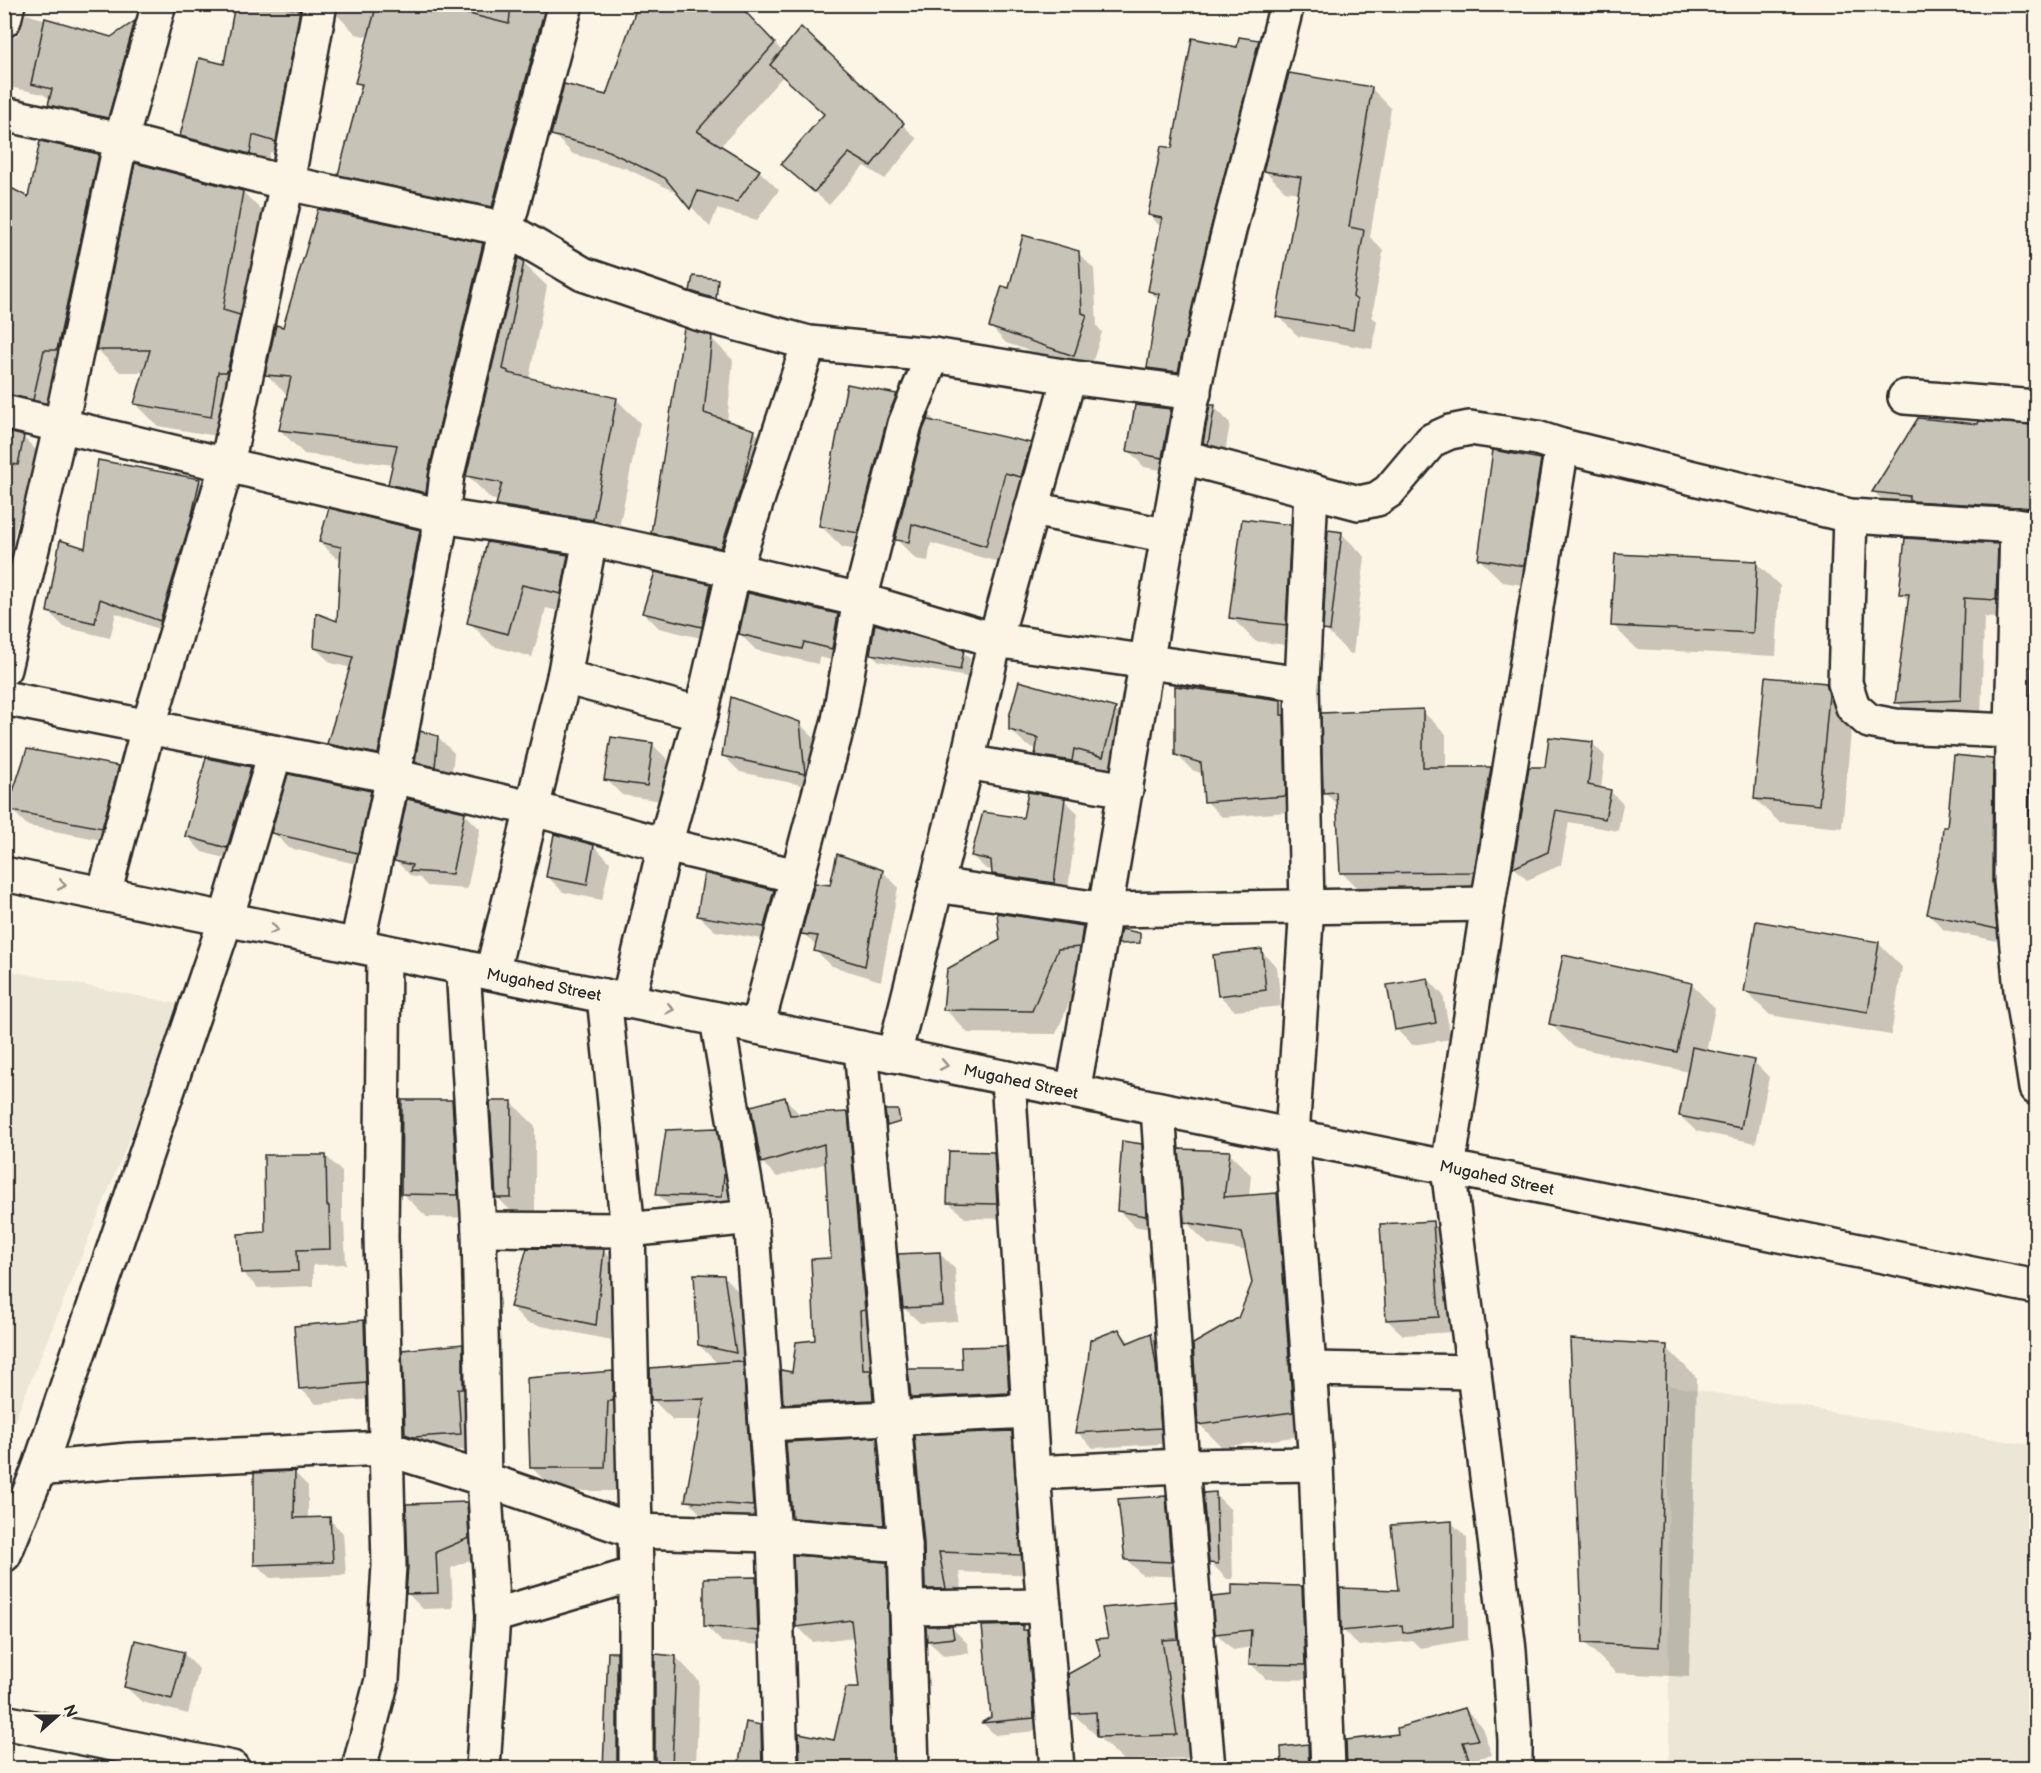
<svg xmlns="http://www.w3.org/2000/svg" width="2041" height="1773" font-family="'Balsamiq Sans',sans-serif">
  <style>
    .built { fill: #ece6d7 }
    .shadow { fill: #0003 }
    .building { fill: #c8c3b7; stroke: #2b2b2b; stroke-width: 1.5 }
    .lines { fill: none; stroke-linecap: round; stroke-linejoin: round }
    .minor-casing { stroke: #2b2b2b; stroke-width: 38 }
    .minor { stroke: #fcf5e5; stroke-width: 33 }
    .oneway { stroke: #949088 }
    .labels { text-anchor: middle; stroke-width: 6; stroke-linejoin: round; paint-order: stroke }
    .street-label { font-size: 16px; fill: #2b2b2b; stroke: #fcf5e5 }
  </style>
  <rect width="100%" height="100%" fill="#fcf5e5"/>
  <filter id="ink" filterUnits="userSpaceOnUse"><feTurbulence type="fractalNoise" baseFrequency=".0167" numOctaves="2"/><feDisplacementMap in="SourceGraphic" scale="12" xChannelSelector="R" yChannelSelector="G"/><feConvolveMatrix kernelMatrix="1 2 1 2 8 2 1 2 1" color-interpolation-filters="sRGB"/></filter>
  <g filter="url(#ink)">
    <g class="built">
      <path d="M5,970L184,1005L5,1444Z"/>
      <path d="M1668,1385L2036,1446V1768H1669Z"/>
    </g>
    <g class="shadow">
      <path d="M237,4H331L293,159L270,152L267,171L199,153L181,135L225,66Z"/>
      <path d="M339,4H576L510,224L358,192L340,174L363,89L356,82L369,37L356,34L338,16Z"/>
      <path d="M623,4H737L783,52L903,125L917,139L885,179L864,166L829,205L783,164L825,115L783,76L720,147L759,171L779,190L757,220L717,209L710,227L680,194L625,168L573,154L554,135L607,97L635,17Z"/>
      <path d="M26,14L111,39L135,22L150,38L123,133L66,120L50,104L51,100L43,94L4,86V39H10L19,34Z"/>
      <path d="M1258,42L1274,58L1194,387L1164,383L1148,368L1160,301L1150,291L1162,228L1149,215L1173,150L1238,48Z"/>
      <path d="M1371,88L1391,108L1370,237L1383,251L1372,317L1377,321L1372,349L1298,336L1278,316L1300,193L1285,191L1265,171Z"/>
      <path d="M98,156L116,174L50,417L4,424V237L29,199Z"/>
      <path d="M243,192L266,215L234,439L158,426L135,403L145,372H120L97,349Z"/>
      <path d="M483,245L506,268L452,494L414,507L390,483L394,465L304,454L280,430L288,396L267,375L284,329Z"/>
      <path d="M1078,253L1094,269L1097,326L1102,332L1090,370L1006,343L991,327L1010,290Z"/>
      <path d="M523,263L547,286L529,379L616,399L640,423L616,543L522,529L498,505L499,501L491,499L467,475Z"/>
      <path d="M711,338L733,360L727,422L754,431L775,453L743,569L675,554L653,532Z"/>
      <path d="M896,395L918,417L879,554L842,547L821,526Z"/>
      <path d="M1214,407L1230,423L1224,459L1221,458L1205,442Z"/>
      <path d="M1171,410L1186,426L1178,473L1144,467L1129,451Z"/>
      <path d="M930,416L938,424L1030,444L1050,464L1005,564L931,543L928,561L916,559L896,539L924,430Z"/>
      <path d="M1918,420L2036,427V534L1903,520L1874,492Z"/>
      <path d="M4,433L23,437L42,456L25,521L18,520L4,574Z"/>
      <path d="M1540,460L1564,484L1547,589L1503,582L1479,559Z"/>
      <path d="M199,480L215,496L176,636L116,613L110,638L64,627L48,611L86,550Z"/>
      <path d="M1290,526L1314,550L1309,648L1255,641L1231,617Z"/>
      <path d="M419,531L435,547L394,769L345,759L329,743L352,668L331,663L315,648L338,623L342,559L336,558L320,542Z"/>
      <path d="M1341,533L1365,557L1353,654L1349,653L1325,629Z"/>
      <path d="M488,544L567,556L591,580L584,617L546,608L532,657L493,646L469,622Z"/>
      <path d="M1997,545L2017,565L2016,620L1984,617L1981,720L1917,723L1897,702L1909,601L1901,593Z"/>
      <path d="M2036,556V603L2035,602Z"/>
      <path d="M1756,563L1780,586L1776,656L1636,649L1613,625Z"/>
      <path d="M656,574L711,586L727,602L717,642L659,628L643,612Z"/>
      <path d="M838,616L854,631L848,664L819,657L818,664L756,650L740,634Z"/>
      <path d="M963,652L970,659L967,677L879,661L871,653Z"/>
      <path d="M1826,684L1850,708L1852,720L1842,828L1779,822L1755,799Z"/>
      <path d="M1281,701L1297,717L1301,811L1222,817L1206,801L1203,774L1192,770L1176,754Z"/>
      <path d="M1115,710L1131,726L1119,771L1090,763L1087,776L1052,770L1036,754L1037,749L1026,745L1010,729Z"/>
      <path d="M1422,711L1446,734V769H1490L1514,792L1497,896H1365L1342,873L1338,806L1325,792Z"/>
      <path d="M799,723L815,739L820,789L740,772L724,756Z"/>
      <path d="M438,737L454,753L451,781L432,777L416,761Z"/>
      <path d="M1592,743L1605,756L1601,789L1610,791L1623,804L1618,831L1569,822L1561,865L1527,880L1514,867L1546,769Z"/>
      <path d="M652,744L668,760L662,801L622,795L606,779Z"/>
      <path d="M1992,760L2008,776L2012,944L1944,930L1929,914L1948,829Z"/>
      <path d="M118,767L134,783L118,843L28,826L12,810Z"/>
      <path d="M251,768L266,784L243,863L202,852L187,836Z"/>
      <path d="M370,792L386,808L373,868L289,848L273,832Z"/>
      <path d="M1064,800L1078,813L1067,896L1008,888L994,874L993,870L986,869L972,856L1024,820Z"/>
      <path d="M464,813L480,829L467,889L427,886L420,878L411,876L396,861Z"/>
      <path d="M2036,822V937L2031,880L2032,823Z"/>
      <path d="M594,846L610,862L602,900L563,892L547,876Z"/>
      <path d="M882,871L898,887L881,981L832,966L816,951L817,947L803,933L831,887Z"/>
      <path d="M773,891L789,907L780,942L715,931L699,916Z"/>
      <path d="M1083,927L1106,951L1082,972L1056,1034L968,1033L945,1009Z"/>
      <path d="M1878,943L1902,967L1891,1035L1770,1015L1746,992Z"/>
      <path d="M1261,951L1277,967L1281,1006L1235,1011L1219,995Z"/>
      <path d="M1428,979L1443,995L1451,1039L1412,1045L1396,1029Z"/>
      <path d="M1691,984L1715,1008L1706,1052L1753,1061L1769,1077L1756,1143L1696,1131L1680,1116L1689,1072L1574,1047L1550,1023Z"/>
      <path d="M785,1098L801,1116L847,1114L862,1129L888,1414L800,1419L785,1404L793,1374L817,1341L832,1259L827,1163L777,1177L762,1162Z"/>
      <path d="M452,1102L475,1126L481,1218L427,1217L403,1194Z"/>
      <path d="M511,1102L535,1126V1221H521L497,1197Z"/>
      <path d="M716,1130L732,1146L737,1212L674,1210L658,1195Z"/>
      <path d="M1141,1146L1157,1162L1161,1231L1134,1226L1118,1210Z"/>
      <path d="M1229,1153L1251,1175L1249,1196L1277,1194L1299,1217L1315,1434L1222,1447L1200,1425L1254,1283L1248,1251L1208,1244L1186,1222Z"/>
      <path d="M993,1154L1009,1169L1012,1219L965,1218L949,1203Z"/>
      <path d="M326,1156L342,1172V1221L344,1223L346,1264L313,1265V1286L258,1288L242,1272L266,1234Z"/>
      <path d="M1432,1223L1448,1239L1454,1332L1403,1335L1387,1320Z"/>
      <path d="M603,1250L619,1266L611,1340L527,1323L511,1307Z"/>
      <path d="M939,1253L955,1269L958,1321L920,1323L904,1308Z"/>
      <path d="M723,1276L747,1300L773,1526L708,1521L687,1500L702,1420H673L652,1399L719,1365L699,1345Z"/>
      <path d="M364,1322L379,1337L381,1398L316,1404L300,1388Z"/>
      <path d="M1119,1331L1131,1343L1151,1335L1166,1351L1176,1443L1093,1448L1077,1432Z"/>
      <path d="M462,1346L478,1362L476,1449L429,1452L422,1450L406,1434Z"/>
      <path d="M1666,1347L1697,1378L1689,1677L1616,1673L1584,1642Z"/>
      <path d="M1006,1348L1021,1363L1024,1408L928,1413L912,1397Z"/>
      <path d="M612,1373L636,1397L628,1491H555L532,1468Z"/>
      <path d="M1011,1432L1031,1453L1041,1575L959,1572L965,1608L947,1609L927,1588L925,1543Z"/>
      <path d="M876,1439L900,1463L907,1548L817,1541L793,1517Z"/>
      <path d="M295,1473L308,1486V1519H329L343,1533L346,1575L270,1578L256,1564Z"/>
      <path d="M1215,1494L1231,1510L1233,1579H1227L1211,1563Z"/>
      <path d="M1165,1497L1181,1513L1186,1577L1142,1575L1126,1559Z"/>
      <path d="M466,1503L482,1519L484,1554L451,1568L453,1608L423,1609L408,1594Z"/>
      <path d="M1451,1522L1467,1538L1468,1640L1420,1648L1413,1641L1359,1646L1343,1630L1400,1591Z"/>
      <path d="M886,1564L902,1580L907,1747L853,1752L860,1689L854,1637L813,1642L797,1626Z"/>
      <path d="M756,1578L772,1594L773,1646L722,1642L706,1626Z"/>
      <path d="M1301,1588L1317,1604L1320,1680L1266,1679L1250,1663L1251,1647L1233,1650L1217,1634Z"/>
      <path d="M1174,1603L1198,1626L1200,1758L1123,1760L1073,1714L1110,1639Z"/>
      <path d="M1023,1627L1035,1640L1046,1730L995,1735L983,1723L992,1718Z"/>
      <path d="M952,1628L968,1644L969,1653L944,1656L928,1641Z"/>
      <path d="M183,1653L199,1669L188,1714L142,1702L126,1687Z"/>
      <path d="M609,1654H617L640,1678V1768H605Z"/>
      <path d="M656,1656L676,1657L699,1681L696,1768H656Z"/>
      <path d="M1465,1709L1481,1725L1492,1755L1478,1758L1481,1768H1348L1347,1741L1400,1735Z"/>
      <path d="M747,1724L760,1727L776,1743L777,1768H740Z"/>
      <path d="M1308,1745L1324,1761V1768H1280L1285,1748Z"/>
      <path d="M801,1746L823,1763L822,1768H801Z"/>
    </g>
    <g class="building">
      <path d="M235,4H267L300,10L276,142L253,135L250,154L180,136L199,58L224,64Z"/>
      <path d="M377,4H429L509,24L511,4H546L492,207L338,175L362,84L355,83Z"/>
      <path d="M638,4H738L775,43L697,131L760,170L737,202L698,191L690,209L665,178L604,149L551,135L564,84L606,95Z"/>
      <path d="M45,18L111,37L135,21L108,118L48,105L52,89L31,84Z"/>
      <path d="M801,27L904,123L871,166L849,153L814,192L781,164L824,114L770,65Z"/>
      <path d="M1239,37L1259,40L1207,243L1178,372L1147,368L1159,294L1148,291L1162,218L1148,215L1161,146L1172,148L1192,38L1237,47Z"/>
      <path d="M1289,73L1372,87L1349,227L1364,230L1353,297L1357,300L1353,330L1276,317L1301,177L1263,171Z"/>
      <path d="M40,141L99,154L57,350H44L33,400L4,394V224L9,187L28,197Z"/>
      <path d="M135,163L243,191L223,310L240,315L227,372H218L211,417L134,404L150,350H96Z"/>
      <path d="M318,209L483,243L429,470L426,493L388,484L397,445L279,430L291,377L265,375L276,325L283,327Z"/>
      <path d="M1023,235L1079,251L1082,313L1087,315L1074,356L989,327L1002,286L1009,288Z"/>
      <path d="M518,258L524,261L503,369L508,371V373L617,398L593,520L496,505L502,483L466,476Z"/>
      <path d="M693,276L718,279L716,299L690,291Z"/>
      <path d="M684,328L712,336L704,413L755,430L742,485L721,548L651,533Z"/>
      <path d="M847,384L897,394L887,419L858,533L819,526Z"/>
      <path d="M1135,405L1171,409L1162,458L1127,451Z"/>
      <path d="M1210,405H1215L1208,444L1203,443Z"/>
      <path d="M930,413L928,420L1031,443L1021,477L1005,473L986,546L912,524L909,542L895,540L923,430Z"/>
      <path d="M1918,418L1978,424L1979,421L2037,425V508L1909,501V496L1872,492Z"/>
      <path d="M4,431L24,436L18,465L4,463Z"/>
      <path d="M1493,450L1541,459L1524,566L1478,559Z"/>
      <path d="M98,460L200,479L191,519L160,621L100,599L95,623L47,612L60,540L85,548Z"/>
      <path d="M329,508L420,530L378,754L327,744L353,657L314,648L316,613L337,621L341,547L319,542Z"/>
      <path d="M1242,519L1291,525L1286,625L1229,618Z"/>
      <path d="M1328,530L1342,532L1330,631L1323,630Z"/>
      <path d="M1905,538L1998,544L1996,600L1964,598L1961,700L1895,703L1909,594H1899Z"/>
      <path d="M487,542L568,555L561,594L522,585L508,634L467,623Z"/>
      <path d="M1615,554L1757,561L1753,633L1611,626Z"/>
      <path d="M655,572L711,584L702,627L642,613Z"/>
      <path d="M748,593L838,614L832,649L804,642L802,649L739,634Z"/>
      <path d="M875,624L964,650L960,670L870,654Z"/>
      <path d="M1765,677L1826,683L1829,695L1819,805L1754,799Z"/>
      <path d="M1019,681L1116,708L1103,757L1074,749L1072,761L1035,755L1038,738L1009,730V717Z"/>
      <path d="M1175,686L1281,700V715H1284L1286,796L1204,802L1201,763L1175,755Z"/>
      <path d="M731,697L800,722L805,774L722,756Z"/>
      <path d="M1423,709V767H1491L1474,872L1340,873L1336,792L1323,793L1321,713Z"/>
      <path d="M420,731L438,736L435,767L415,762Z"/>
      <path d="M611,737L653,743L647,786L604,780Z"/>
      <path d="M1549,737L1593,742L1588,785L1611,790L1605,819L1556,810L1548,852L1513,868L1529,767H1545Z"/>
      <path d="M27,749L119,766L102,828L7,810Z"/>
      <path d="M1954,755L1993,759L1992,881L1997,929L1927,914L1941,849L1943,827H1947Z"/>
      <path d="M206,758L251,767L227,848L185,836Z"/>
      <path d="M288,774L371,791L358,853L271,833Z"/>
      <path d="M1028,792L1065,798L1054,883L992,874L991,860L971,856L983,812L1023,818Z"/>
      <path d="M407,799L465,812L452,874L410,871L412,865L394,861Z"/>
      <path d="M554,834L594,845L587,885L546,877Z"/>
      <path d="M837,854L883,870L865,966L814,951L818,936L801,934L815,883L830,885Z"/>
      <path d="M704,873L774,890L764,927L697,916Z"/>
      <path d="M997,913L1083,926L1080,947L1058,949L1032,1011L943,1010L947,969L1000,940Z"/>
      <path d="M1756,921L1879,942L1868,1012L1744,992Z"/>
      <path d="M1121,929L1140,933V943L1118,944Z"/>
      <path d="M1262,949L1266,990L1218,996L1213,955Z"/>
      <path d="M1563,955L1692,983L1677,1052L1549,1024Z"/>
      <path d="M1428,978L1436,1023L1395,1030L1387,985Z"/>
      <path d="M1692,1047L1754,1060L1741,1128L1679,1116Z"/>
      <path d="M785,1097L790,1115L848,1112L865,1310L860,1311L863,1370H871L873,1400L783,1404L781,1370L792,1372L796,1342L815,1340L811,1259L831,1258L824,1144L761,1163L751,1106Z"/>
      <path d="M402,1100H452L458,1195L401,1194Z"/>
      <path d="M490,1101H512L511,1198H496Z"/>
      <path d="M885,1110H898L900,1122L887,1126Z"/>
      <path d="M717,1128L724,1173L722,1197L656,1195L666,1130Z"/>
      <path d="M1122,1141L1142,1144L1146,1216L1117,1211Z"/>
      <path d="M1179,1149L1230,1151L1224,1197L1277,1193L1293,1412L1198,1425L1193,1344L1238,1318L1252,1283L1242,1232L1184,1222Z"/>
      <path d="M949,1151L994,1152L997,1204L947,1203Z"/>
      <path d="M264,1155H326L327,1206H329L330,1249L297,1250L298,1271L241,1273L238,1234L265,1232Z"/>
      <path d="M1433,1221L1439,1317L1386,1320L1380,1224Z"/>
      <path d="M527,1248L604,1249L596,1325L510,1307Z"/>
      <path d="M940,1252L943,1306L903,1308L898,1254Z"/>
      <path d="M694,1274L724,1275L736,1353L698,1345Z"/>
      <path d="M364,1320L366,1383L299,1389L294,1326Z"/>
      <path d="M1119,1329L1127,1343L1151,1333L1156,1365L1161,1428L1075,1433L1088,1362L1090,1340Z"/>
      <path d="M1570,1339L1667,1345L1659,1647L1583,1643Z"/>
      <path d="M463,1344V1389H458L461,1434L413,1437L405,1434L402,1350Z"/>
      <path d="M1006,1346L1009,1393L911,1398L908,1369H962L961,1347Z"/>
      <path d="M738,1361L743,1362L753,1506L685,1501L704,1399L651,1400L650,1368Z"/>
      <path d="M613,1371V1401H608L605,1468H530L527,1378Z"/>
      <path d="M1012,1431L1021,1555L939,1552L946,1589H925L924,1543L914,1435Z"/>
      <path d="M877,1437L884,1525L792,1518L786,1442Z"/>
      <path d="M295,1471L294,1518L330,1517L333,1562L254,1565V1473Z"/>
      <path d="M1216,1492L1218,1564L1209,1563L1203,1493Z"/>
      <path d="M1166,1496L1171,1562L1125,1560L1118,1499Z"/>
      <path d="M467,1502L469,1538L436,1552L438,1593L406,1594L408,1566L406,1504Z"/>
      <path d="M1452,1521L1453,1625L1403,1633L1402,1625L1341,1631L1340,1588L1398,1590L1391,1525Z"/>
      <path d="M793,1555L887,1562L893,1763L800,1768L799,1733L834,1740L846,1688H859L851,1620L796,1627Z"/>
      <path d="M756,1577L758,1631L704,1626V1578Z"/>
      <path d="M1232,1584L1302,1586L1305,1665L1249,1664L1251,1630L1215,1634L1212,1597L1232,1595Z"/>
      <path d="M1175,1601L1178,1639L1162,1640L1177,1735L1097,1737L1096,1712L1071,1714L1068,1674L1101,1656L1096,1639L1108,1638L1102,1608Z"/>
      <path d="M1023,1625V1630H1027L1034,1718L981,1723L991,1717L982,1626Z"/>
      <path d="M926,1626H952L954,1638L927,1641Z"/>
      <path d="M135,1640L184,1652L172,1699L124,1687Z"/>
      <path d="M608,1652H617V1768H603Z"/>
      <path d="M655,1654L676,1656L672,1768H655Z"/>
      <path d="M1465,1708L1478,1740L1463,1742L1470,1762L1445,1768H1347L1346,1740L1398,1734L1397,1728Z"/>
      <path d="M746,1722L761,1725L762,1768H738Z"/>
      <path d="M1308,1744L1309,1768H1282L1281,1747Z"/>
    </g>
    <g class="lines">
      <defs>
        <g id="minor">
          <path d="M4,20L8,4"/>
          <path d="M4,114L121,140L287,183L506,229L583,274L697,313L809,343L933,355L1069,377L1194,393"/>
          <path d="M1905,397L2036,407"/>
          <path d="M4,412L442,516L590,539L734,570L860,600L995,640L1302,684"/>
          <path d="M1183,457L1359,503L1377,499L1389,491L1432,440L1450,432L1470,428L1537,438L1562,446"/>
          <path d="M1311,490L1302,684L1307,906L1292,1136L1316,1464L1328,1768"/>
          <path d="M1032,509L1169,536"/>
          <path d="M1850,516L1845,683L1853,707L1869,721L1895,726L2012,731L2017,525"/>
          <path d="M4,669L61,424L121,140L159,4"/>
          <path d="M564,677L701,714"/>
          <path d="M4,698L393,776L534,809L665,845L797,876"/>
          <path d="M2036,732L2012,731L2011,881L2021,991L2036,1088"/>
          <path d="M967,762L1126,790"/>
          <path d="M4,874L2036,1287"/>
          <path d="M936,885L1106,910L1488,904"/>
          <path d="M104,894L148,728L227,464L287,183L320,4"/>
          <path d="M357,945L393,776L442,516L447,474L506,229L566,4"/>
          <path d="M463,967L479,1229L484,1479L493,1616L483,1768"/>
          <path d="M492,973L564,677L590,539"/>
          <path d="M604,996L628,1230L636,1574V1768"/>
          <path d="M628,1001L665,845L701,714L734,570L809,343"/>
          <path d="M717,1019L751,1217L774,1535L781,1768"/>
          <path d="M757,1027L839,720L860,600L905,424L933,355"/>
          <path d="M861,1048L905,1545L912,1768"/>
          <path d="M894,1055L967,762L995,640L1069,377"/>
          <path d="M1008,1078L1033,1473L1057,1768"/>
          <path d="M1073,1091C1116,860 1150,626 1193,394C1217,263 1255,134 1287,4"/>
          <path d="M1158,1109L1182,1466L1208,1768"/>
          <path d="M479,1229L628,1230L751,1217"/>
          <path d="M1309,1369L1474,1372"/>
          <path d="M766,1424L1029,1411"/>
          <path d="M39,1469L129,1460L385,1448L484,1479L634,1531L774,1535L905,1545"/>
          <path d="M1033,1473L1182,1466L1316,1464"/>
          <path d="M4,1555L39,1469L226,919L275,753"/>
          <path d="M906,1608L1044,1606"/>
          <path d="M493,1616L636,1574"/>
          <path d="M4,1722L232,1768"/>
          <path d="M359,1768L382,1680L389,1566L381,1237L384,952"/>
          <path d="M1515,1768V1740L1509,1650L1448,1168L1488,904L1562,446L1850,516L2036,527"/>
        </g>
      </defs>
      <use href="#minor" class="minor-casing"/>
      <use href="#minor" class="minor"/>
    </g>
    <defs><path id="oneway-chevron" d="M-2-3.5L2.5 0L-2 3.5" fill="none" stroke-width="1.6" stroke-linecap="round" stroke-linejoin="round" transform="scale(1.5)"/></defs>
    <g class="oneway">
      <use href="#oneway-chevron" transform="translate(62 885) rotate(11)"/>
      <use href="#oneway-chevron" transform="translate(274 929) rotate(12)"/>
      <use href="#oneway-chevron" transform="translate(670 1009) rotate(12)"/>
      <use href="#oneway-chevron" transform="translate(944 1065) rotate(11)"/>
    </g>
  </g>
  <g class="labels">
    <g class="street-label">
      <text transform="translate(544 984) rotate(11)" y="6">Mugahed Street</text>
      <text transform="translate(1021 1081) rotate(12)" y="6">Mugahed Street</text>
      <text transform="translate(1497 1177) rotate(12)" y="6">Mugahed Street</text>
    </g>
  </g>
  <rect width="2041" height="1773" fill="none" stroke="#fcf5e5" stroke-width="24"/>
  <rect x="12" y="12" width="2017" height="1749" fill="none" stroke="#2b2b2b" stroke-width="2" filter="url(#ink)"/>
  <g transform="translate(57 1716) rotate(69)" stroke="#fcf5e5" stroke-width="4.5" paint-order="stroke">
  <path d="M0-4.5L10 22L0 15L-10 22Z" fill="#2b2b2b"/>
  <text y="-9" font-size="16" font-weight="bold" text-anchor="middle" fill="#2b2b2b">N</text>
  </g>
</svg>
